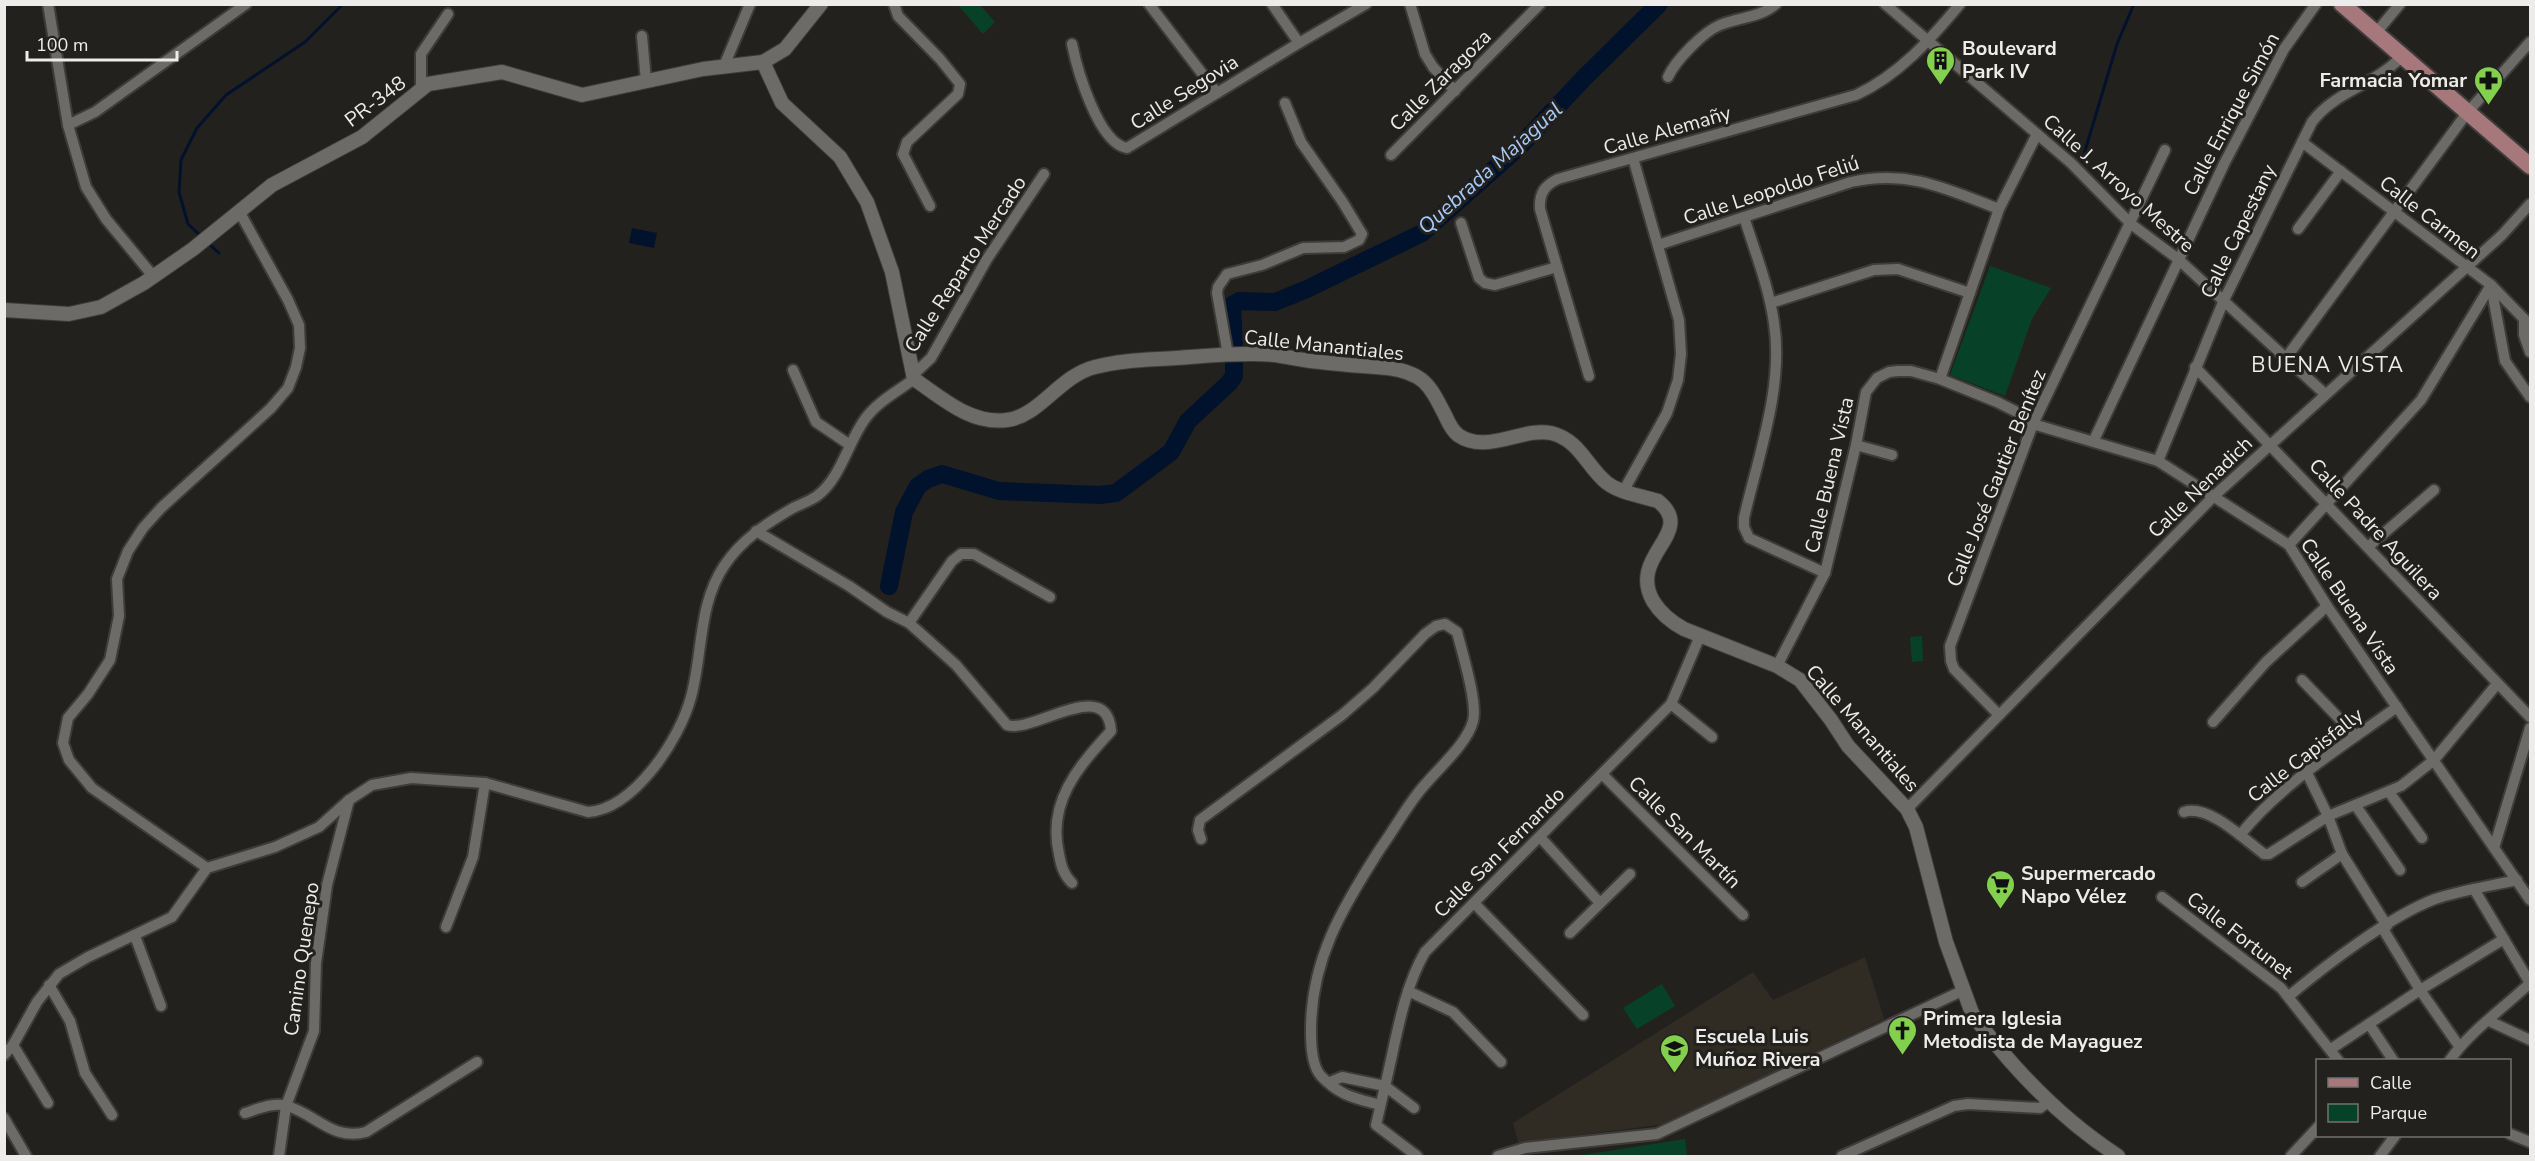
<svg xmlns="http://www.w3.org/2000/svg" width="2535" height="1161" font-family="'Nunito Sans',sans-serif">
  <style>
    .built { fill: #302b23 }
    .green { fill: #074228 }
    .water { fill: #01122c }
    .lines { fill: none; stroke-linecap: round; stroke-linejoin: round }
    .stream { stroke: #01122c; stroke-width: 3 }
    .river { stroke: #01122c; stroke-width: 18 }
    .minor-casing { stroke: #3e3c3a; stroke-width: 14 }
    .tertiary-casing { stroke: #3e3c3a; stroke-width: 16 }
    .primary-casing { stroke: #3e3c3a; stroke-width: 20 }
    .minor { stroke: #6d6b68; stroke-width: 10 }
    .tertiary { stroke: #6d6b68; stroke-width: 14 }
    .primary { stroke: #a7787b; stroke-width: 16 }
    .labels { text-anchor: middle; stroke-width: 6; stroke-linejoin: round; paint-order: stroke }
    .poi-label { font-size: 20px; font-weight: bold; fill: #edecea; stroke: #23211e; text-anchor: start }
    .street-label { font-size: 20px; fill: #edecea; stroke: #23211e }
    .water-label { font-size: 21px; font-style: italic; fill: #a6cbfa; stroke: #23211e }
    .neighbourhood-label { font-size: 21px; letter-spacing: 1.5px; fill: #edecea; stroke: #23211e }
  </style>
  <rect width="100%" height="100%" fill="#23211e"/>
  <path class="built" d="M1865,957L1884,1019L1666,1124L1532,1141L1519,1145L1513,1123L1753,972L1773,1000Z"/>
  <g class="green">
    <path d="M958,5H980L995,22L983,34Z"/>
    <path d="M1990,266L2051,288L2032,319L2005,396L1950,375Z"/>
    <path d="M1922,636L1923,661L1912,662L1910,637Z"/>
    <path d="M1662,984L1675,1006L1637,1029L1623,1008Z"/>
    <path d="M1685,1139L1687,1156H1577Z"/>
  </g>
  <path class="water" d="M632,228L657,233L654,248L629,243Z"/>
  <g class="lines">
    <g class="stream">
      <path d="M2082,161L2117,44L2134,4"/>
      <path d="M202,237L188,224L179,192L181,160L197,128L226,95L305,42L343,4"/>
      <path d="M207,242L219,253"/>
    </g>
    <g class="river">
      <path d="M1234,349L1232,305L1239,301L1275,302L1307,289L1422,233L1519,147L1584,78L1659,4"/>
      <path d="M889,586L904,512L918,486L928,479L942,474L999,491L1100,495L1116,493L1171,452L1188,421L1229,383L1234,376V363"/>
    </g>
    <defs>
      <g id="minor">
        <path d="M48,4L68,125L86,187L106,219L153,276"/>
        <path d="M894,4L898,16L940,59L960,84L958,94L907,142L903,154L930,206"/>
        <path d="M1149,4L1217,93"/>
        <path d="M1272,4L1299,43"/>
        <path d="M1410,4L1425,54L1433,67L1455,91"/>
        <path d="M1885,4L2071,163L2131,224L2178,259L2325,394"/>
        <path d="M2375,34L2400,4"/>
        <path d="M642,36L646,81"/>
        <path d="M1072,44C1077,69 1098,143 1127,148L1299,43L1366,4"/>
        <path d="M724,66L750,4"/>
        <path d="M1668,77C1675,61 1703,32 1720,25C1739,17 1760,18 1776,4"/>
        <path d="M421,90V54L448,14"/>
        <path d="M68,125L95,112L246,4"/>
        <path d="M2302,142L2491,285L2530,325"/>
        <path d="M1391,155L1540,4"/>
        <path d="M1744,217C1755,252 1769,287 1774,323C1784,386 1758,457 1744,518V527L1749,538L1825,573"/>
        <path d="M1461,223L1479,278L1485,283L1495,285L1557,267"/>
        <path d="M2298,229L2341,171"/>
        <path d="M1658,245L1851,182C1908,169 1947,189 1999,209"/>
        <path d="M2491,286L2505,361L2530,397"/>
        <path d="M1771,303L1874,270L1898,269L1970,293"/>
        <path d="M2524,319V335L2530,352"/>
        <path d="M1228,355L1217,293L1218,287L1227,274L1262,265L1303,248L1344,247L1359,240L1362,234L1342,201L1301,142L1285,103"/>
        <path d="M2286,358L2467,113L2530,42"/>
        <path d="M2195,367L2530,717"/>
        <path d="M793,370L816,422L850,445"/>
        <path d="M915,373L931,358L987,259L1044,174"/>
        <path d="M1589,376L1540,209C1539,193 1545,185 1558,179L1856,95C1899,75 1930,40 1960,4"/>
        <path d="M1940,379L1999,209L2037,134"/>
        <path d="M2094,440L2224,164L2284,49L2316,4"/>
        <path d="M1856,445L1892,455"/>
        <path d="M2158,461L2224,300L2312,122C2335,91 2375,85 2401,57"/>
        <path d="M1624,490L1667,413L1678,380L1681,354L1679,320L1633,158"/>
        <path d="M756,531L849,586L887,612L909,623L956,665L1007,725C1033,734 1107,675 1111,731C1078,767 1047,802 1059,854C1061,865 1063,874 1072,883"/>
        <path d="M2289,545L2421,400L2491,285"/>
        <path d="M2368,547L2434,490"/>
        <path d="M909,623L952,561L961,554H974L1050,597"/>
        <path d="M1777,666L1825,573L1856,445L1866,392L1877,378L1889,372L1898,371H1911L1940,379L1997,402L2025,416L2033,424L2158,461L2289,545L2327,606L2530,900"/>
        <path d="M2302,680L2356,736"/>
        <path d="M1671,704L1712,737"/>
        <path d="M1998,714L1954,669L1951,661L1950,646L2033,424L2165,150"/>
        <path d="M2213,722L2266,662L2327,606"/>
        <path d="M2307,773L2328,816L2342,854L2387,926"/>
        <path d="M1602,774L1743,915"/>
        <path d="M2389,792L2422,838"/>
        <path d="M2356,806L2400,870"/>
        <path d="M1907,809L2214,496L2502,235L2530,204"/>
        <path d="M2184,812C2209,804 2245,840 2264,854H2269L2328,816L2401,786L2434,760L2497,684"/>
        <path d="M2240,835C2282,783 2343,746 2397,707"/>
        <path d="M1540,837L1600,903"/>
        <path d="M1201,839L1198,830L1200,820L1342,715L1373,688L1425,634L1436,626L1445,624L1457,632C1462,652 1478,703 1473,721C1467,745 1434,772 1418,793C1404,811 1393,831 1380,849C1342,908 1310,961 1311,1033C1311,1046 1312,1066 1321,1076C1340,1096 1355,1098 1380,1105"/>
        <path d="M2494,848L2530,728"/>
        <path d="M207,868L92,788L69,760L63,743L68,718L88,694L110,660L119,616L117,579L128,551L143,528L161,508L271,408L288,388L296,367L300,348L299,325L288,300L239,211"/>
        <path d="M2302,882L2342,854"/>
        <path d="M2162,897L2281,988L2338,1060"/>
        <path d="M1474,903L1583,1015"/>
        <path d="M446,927L473,857L485,783"/>
        <path d="M2383,929L2420,990L2459,1046"/>
        <path d="M1570,933L1630,874"/>
        <path d="M135,936L161,1006"/>
        <path d="M49,985L70,1021L85,1073L112,1115"/>
        <path d="M1408,991L1453,1012L1501,1062"/>
        <path d="M2289,996C2326,965 2390,916 2435,899C2461,890 2490,886 2517,880"/>
        <path d="M2489,1021L2530,1040"/>
        <path d="M2369,1024L2393,1060"/>
        <path d="M13,1045L48,1103"/>
        <path d="M2331,1049L2420,990L2504,939"/>
        <path d="M4,1055L13,1045L37,1002L59,974L88,957L172,917L207,868L275,847L319,827L349,800L372,785L411,778L485,783L588,812C634,809 680,739 691,697C703,653 698,605 724,566C741,540 767,523 793,508C801,504 810,501 817,496C841,478 848,442 865,419C877,402 898,391 914,379"/>
        <path d="M2450,1060C2468,1033 2506,1006 2530,983L2474,889"/>
        <path d="M1330,1082L1342,1077L1385,1086L1376,1125L1417,1156"/>
        <path d="M1414,1108L1385,1086C1396,1042 1402,992 1425,952L1671,704L1700,636"/>
        <path d="M245,1113C258,1109 273,1102 287,1106C316,1114 332,1141 366,1132L477,1062"/>
        <path d="M4,1118L26,1156"/>
        <path d="M2510,1134L2530,1142"/>
        <path d="M279,1156L286,1106L314,1031L316,963L327,885L349,800"/>
        <path d="M1498,1156L1525,1148L1657,1134L1964,990"/>
        <path d="M1842,1156L1954,1106L1968,1104L2040,1108L2048,1102"/>
        <path d="M2291,1156L2318,1127"/>
        <path d="M2380,1156L2395,1136"/>
      </g>
      <g id="tertiary">
        <path d="M763,62L782,103L840,157L867,202L892,272L914,379C942,398 971,425 1007,420C1040,416 1059,376 1095,367C1121,360 1148,360 1176,358C1208,356 1242,352 1275,355C1290,357 1305,361 1320,362C1343,365 1365,366 1388,368C1425,373 1430,386 1446,417C1449,424 1452,430 1458,435C1486,455 1522,427 1551,433C1580,440 1586,466 1607,483C1620,493 1642,496 1658,501C1698,533 1627,555 1653,601C1661,614 1671,622 1684,629L1777,666L1800,680L1831,720L1848,746L1907,809L1916,827L1946,942L1972,1013L1979,1023C2018,1074 2064,1121 2118,1156"/>
        <path d="M4,310L69,314L101,307L144,283L193,249L272,185L362,137L428,84L502,72L582,95L703,69L763,62L785,49L821,4"/>
      </g>
      <path id="primary" d="M2342,4L2530,166"/>
    </defs>
    <use href="#minor" class="minor-casing"/>
    <use href="#tertiary" class="tertiary-casing"/>
    <use href="#primary" class="primary-casing"/>
    <use href="#minor" class="minor"/>
    <use href="#tertiary" class="tertiary"/>
    <use href="#primary" class="primary"/>
  </g>
  <defs>
    <symbol id="building-pin" viewBox="-11 -11 22 30"><path d="M0 17L-7.5 6A9.5 9.5 0 1 1 7.5 6Z" fill="#83d04e" stroke="#23211e"/><path d="M-4-6H4V6H1V3H-1V6H-4ZM-2.5-4.3h1.7v1.8h-1.7ZM.8-4.3h1.7v1.8H.8ZM-2.5-1h1.7V.8h-1.7ZM.8-1h1.7V.8H.8Z" fill="#111"/></symbol>
    <symbol id="pharmacy-pin" viewBox="-11 -11 22 30"><path d="M0 17L-7.5 6A9.5 9.5 0 1 1 7.5 6Z" fill="#83d04e" stroke="#23211e"/><path d="M-2-6h4v4h4v4h-4v4h-4v-4h-4v-4h4Z" fill="#111"/></symbol>
    <symbol id="supermarket-pin" viewBox="-11 -11 22 30"><path d="M0 17L-7.5 6A9.5 9.5 0 1 1 7.5 6Z" fill="#83d04e" stroke="#23211e"/><path d="M-6-5.5h2.5l.6 2H6L4.5 2H-2.5L-4.4-4H-6ZM-1.5 3.2a1.3 1.3 0 1 0 .1 0ZM3 3.2a1.3 1.3 0 1 0 .1 0Z" fill="#111"/></symbol>
    <symbol id="church-pin" viewBox="-11 -11 22 30"><path d="M0 17L-7.5 6A9.5 9.5 0 1 1 7.5 6Z" fill="#83d04e" stroke="#23211e"/><path d="M-1.2-6h2.4v3.5h3.3v2.4h-3.3V6h-2.4V-.1h-3.3v-2.4h3.3Z" fill="#111"/></symbol>
    <symbol id="school-pin" viewBox="-11 -11 22 30"><path d="M0 17L-7.5 6A9.5 9.5 0 1 1 7.5 6Z" fill="#83d04e" stroke="#23211e"/><path d="M0-5L7-2L0 1L-7-2ZM-4 1L0 2.5L4 1V4Q0 6-4 4Z" fill="#111"/></symbol>
  </defs>
  <g fill-rule="evenodd">
    <use href="#building-pin" x="1924" y="44" width="33" height="45"/>
    <use href="#pharmacy-pin" x="2472" y="64" width="33" height="45"/>
    <use href="#supermarket-pin" x="1984" y="868" width="33" height="45"/>
    <use href="#church-pin" x="1886" y="1014" width="33" height="45"/>
    <use href="#school-pin" x="1658" y="1032" width="33" height="45"/>
  </g>
  <g class="labels">
    <g class="poi-label">
      <text x="1962" y="55">Boulevard<tspan x="1962" dy="23">Park IV</tspan></text>
      <text x="2467" y="87" text-anchor="end">Farmacia Yomar</text>
      <text x="2021" y="880">Supermercado<tspan x="2021" dy="23">Napo Vélez</tspan></text>
      <text x="1923" y="1025">Primera Iglesia<tspan x="1923" dy="23">Metodista de Mayaguez</tspan></text>
      <text x="1695" y="1043">Escuela Luis<tspan x="1695" dy="23">Muñoz Rivera</tspan></text>
    </g>
    <g class="street-label">
      <text transform="translate(1440 80) rotate(-45)" y="7">Calle Zaragoza</text>
      <text transform="translate(1184 92) rotate(-32)" y="7">Calle Segovia</text>
      <text transform="translate(375 101) rotate(-37)" y="7">PR-348</text>
      <text transform="translate(2231 114) rotate(-62)" y="7">Calle Enrique Simón</text>
      <text transform="translate(1667 130) rotate(-16)" y="7">Calle Alemañy</text>
      <text transform="translate(2119 183) rotate(42)" y="7">Calle J. Arroyo Mestre</text>
      <text transform="translate(1771 190) rotate(-18)" y="7">Calle Leopoldo Feliú</text>
      <text transform="translate(2430 217) rotate(38)" y="7">Calle Carmen</text>
      <text transform="translate(2238 231) rotate(-64)" y="7">Calle Capestany</text>
      <text transform="translate(965 264) rotate(-57)" y="7">Calle Reparto Mercado</text>
      <text transform="translate(1324 345) rotate(6)" y="7">Calle Manantiales</text>
      <text transform="translate(1829 475) rotate(-77)" y="7">Calle Buena Vista</text>
      <text transform="translate(1996 478) rotate(-68)" y="7">Calle José Gautier Benítez</text>
      <text transform="translate(2200 487) rotate(-44)" y="7">Calle Nenadich</text>
      <text transform="translate(2376 529) rotate(47)" y="7">Calle Padre Aguilera</text>
      <text transform="translate(2350 606) rotate(56)" y="7">Calle Buena Vista</text>
      <text transform="translate(1863 728) rotate(49)" y="7">Calle Manantiales</text>
      <text transform="translate(2305 755) rotate(-38)" y="7">Calle Capisfally</text>
      <text transform="translate(1685 832) rotate(45)" y="7">Calle San Martín</text>
      <text transform="translate(1499 852) rotate(-45)" y="7">Calle San Fernando</text>
      <text transform="translate(2240 935) rotate(38)" y="7">Calle Fortunet</text>
      <text transform="translate(301 959) rotate(-82)" y="7">Camino Quenepo</text>
    </g>
    <g class="water-label">
      <text transform="translate(1490 168) rotate(-42)" y="7">Quebrada Majagual</text>
    </g>
    <g class="neighbourhood-label">
      <text x="2328" y="372">BUENA VISTA</text>
    </g>
  </g>
  <rect width="2535" height="1161" fill="none" stroke="#edecea" stroke-width="12"/>
  <rect x="2316" y="1059" width="195" height="78" fill="#23211e" stroke="#747270" stroke-width="1.5"/>
  <rect x="2328" y="1078" width="30" height="9" fill="#a7787b" stroke="#747270" stroke-width="1.5"/>
  <text x="2370" y="1089" font-size="18" fill="#edecea">Calle</text>
  <rect x="2328" y="1104" width="30" height="18" fill="#074228" stroke="#747270" stroke-width="1.5"/>
  <text x="2370" y="1119" font-size="18" fill="#edecea">Parque</text>
  <path d="M27 51v9h150v-9" fill="none" stroke="#edecea" stroke-width="3"/>
  <text x="36" y="51" font-size="18" fill="#edecea" stroke="#23211e" stroke-width="4.5" paint-order="stroke">100 m</text>
</svg>
